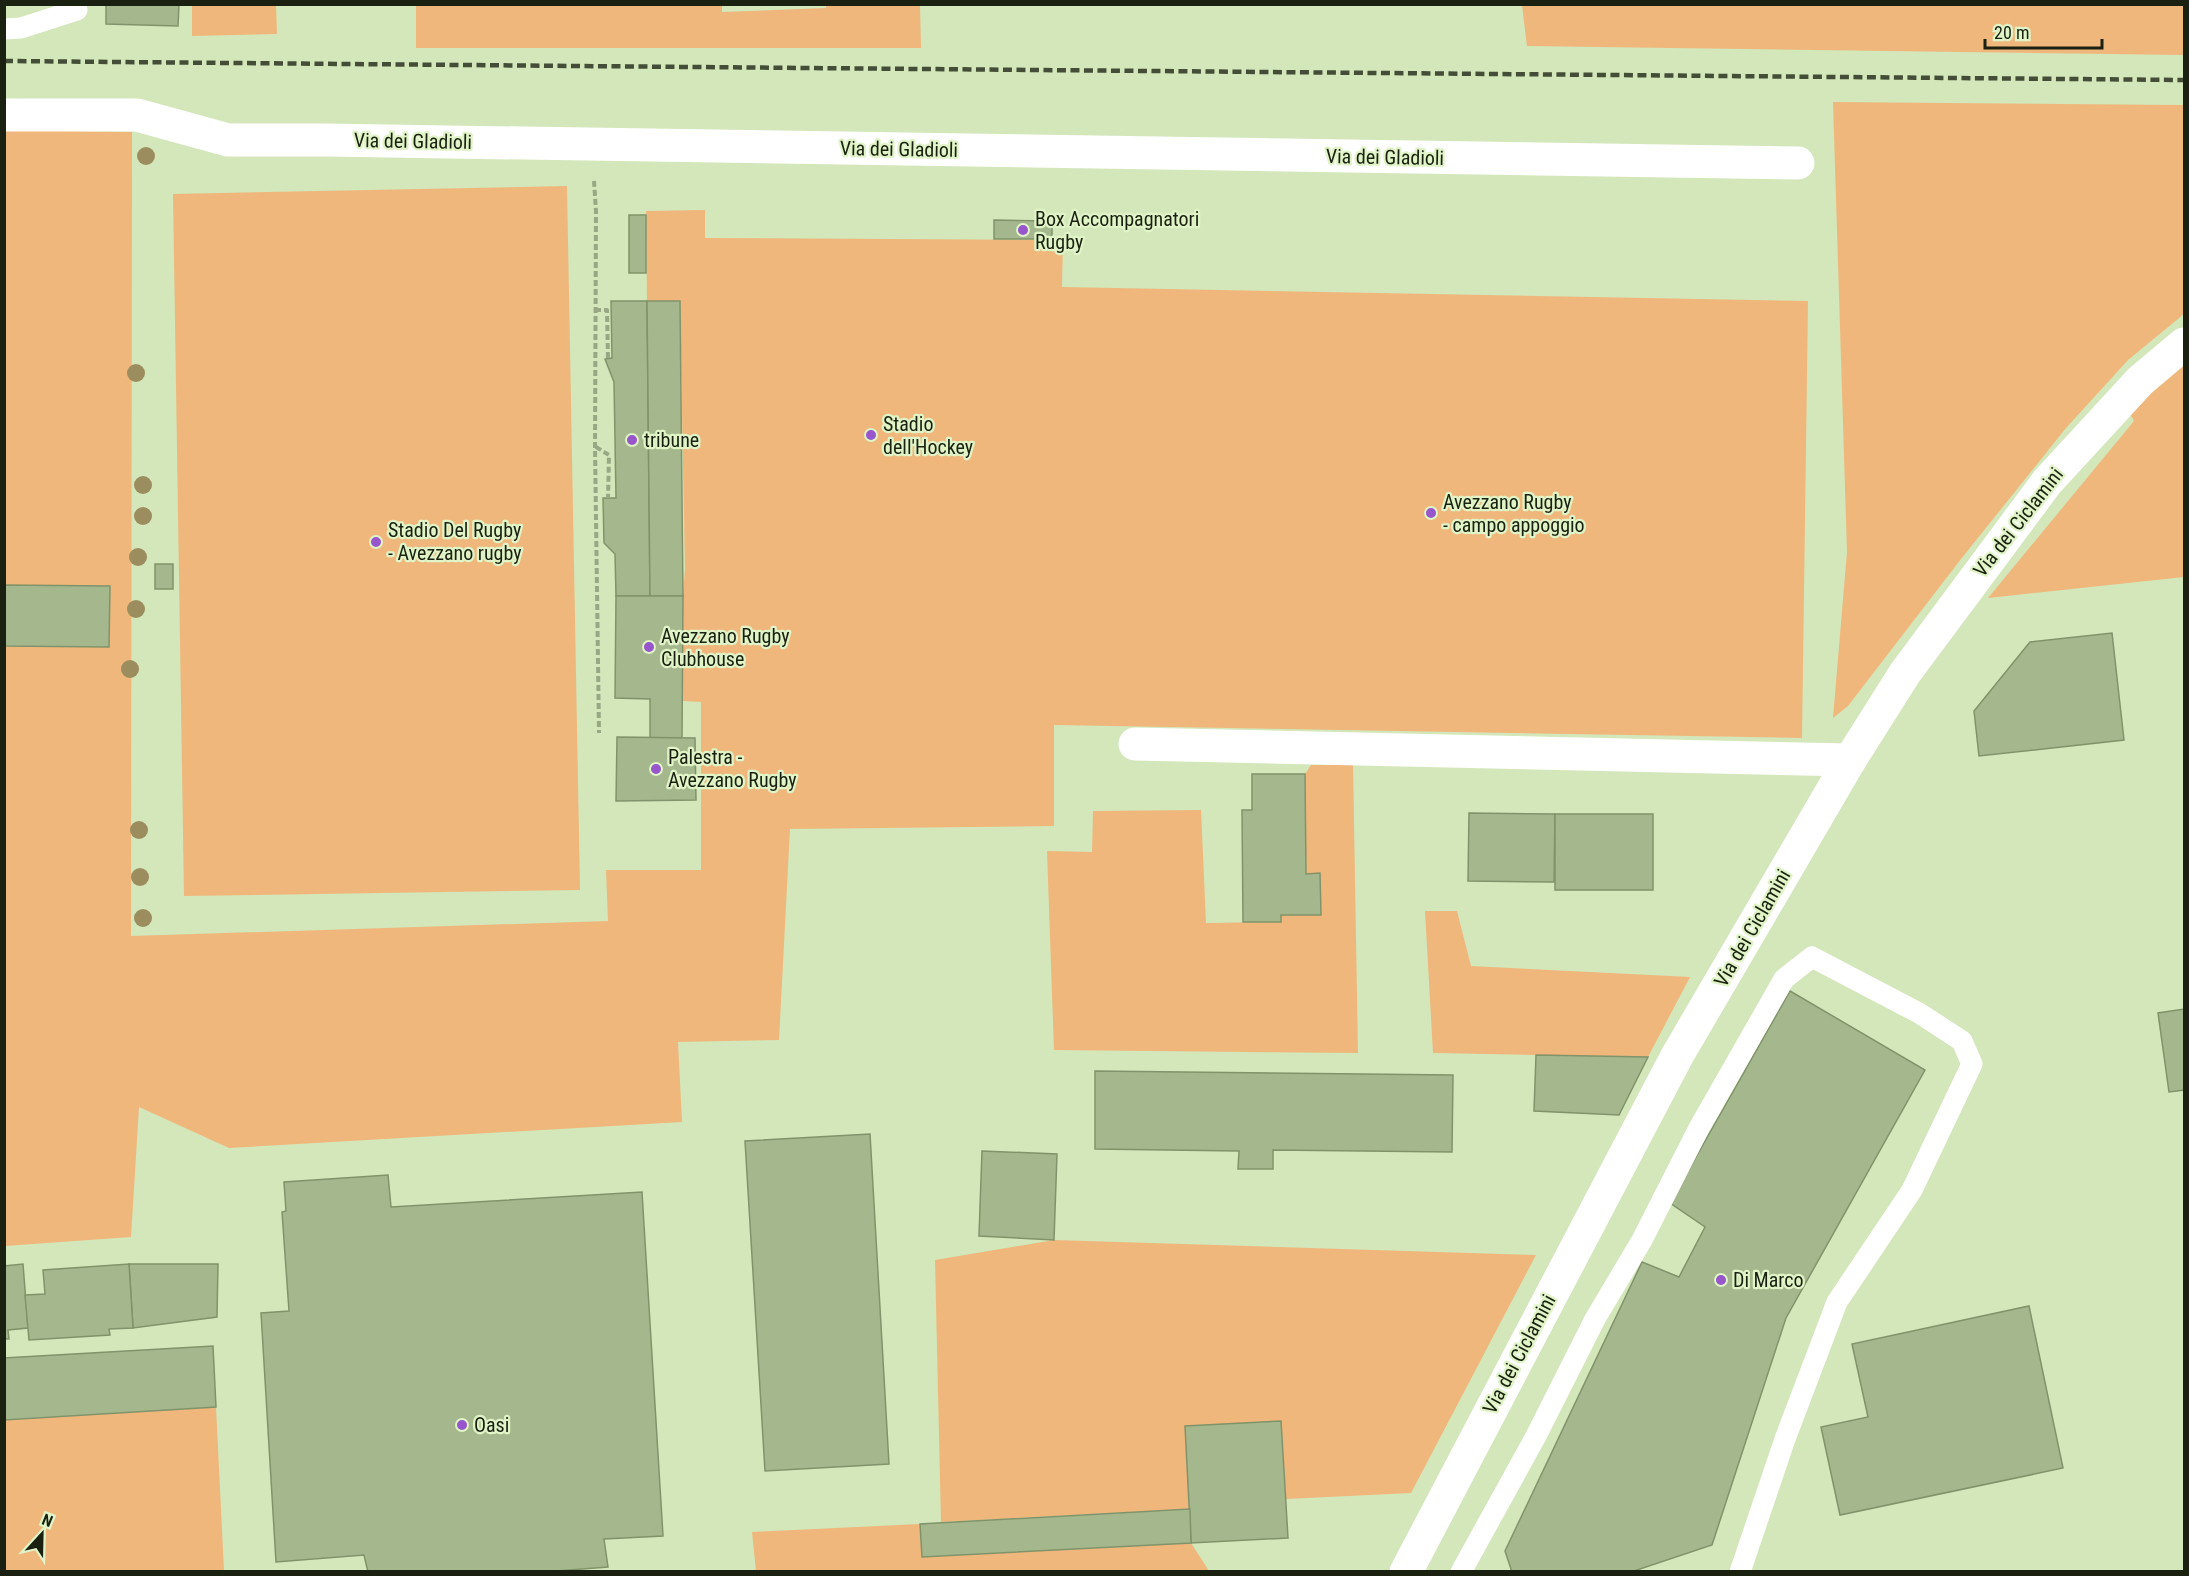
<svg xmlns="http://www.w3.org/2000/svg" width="2189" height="1576" font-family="'Roboto Condensed',sans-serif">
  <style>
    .green { fill: #efb77c }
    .building { fill: #a5b88d; stroke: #81936a; stroke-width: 1.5 }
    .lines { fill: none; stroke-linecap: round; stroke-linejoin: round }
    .path { stroke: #98a884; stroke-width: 4; stroke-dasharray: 6 3; stroke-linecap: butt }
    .lane { stroke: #fff; stroke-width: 21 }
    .street { stroke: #fff; stroke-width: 33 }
    .rail { stroke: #444e37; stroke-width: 4.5; stroke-dasharray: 9 4.5; stroke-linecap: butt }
    .tree { fill: #9b8d5d }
    .poi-dot { fill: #9756cb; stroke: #e0f4c7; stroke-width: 2 }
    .labels { text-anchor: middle; stroke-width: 4.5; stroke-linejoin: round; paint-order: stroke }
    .street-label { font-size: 20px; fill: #1a2110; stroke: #e0f4c7 }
    .poi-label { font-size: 20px; fill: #1a2110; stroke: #e0f4c7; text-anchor: start }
  </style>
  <rect width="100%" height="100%" fill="#d3e7ba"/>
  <g class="green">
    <path d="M192,5H276L277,34L192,36Z"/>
    <path d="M722,5V12L826,8V4L920,5L921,48H416V5Z"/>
    <path d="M1522,5H2184V55L1527,46Z"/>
    <path d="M1833,102L2184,105V314L2128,360L2066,428L1961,559L1848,706L1833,718L1847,552Z"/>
    <path d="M5,130L132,132L131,936L608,921L606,870H701V702L683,701V596L685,569L680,301H647L646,211L705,210V238L1063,240L1062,287L1808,301L1802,738L1054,725V826L790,829L779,1040L678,1042L682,1122L229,1148L139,1107L131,1237L5,1246Z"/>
    <path d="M567,186L580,890L184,896L173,194Z"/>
    <path d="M2184,360V577L1988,598L2134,421L2129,412Z"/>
    <path d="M1311,765H1353L1358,1053L1054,1050L1047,851L1092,852L1093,811L1201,810L1206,923L1281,922V915H1320V874H1306L1305,774Z"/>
    <path d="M1425,911H1457L1471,966L1690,977L1648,1057L1433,1053Z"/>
    <path d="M1054,1240L1536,1255L1411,1493L1286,1499L1281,1421L1190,1509L941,1522L935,1260Z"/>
    <path d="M216,1407L224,1571L5,1572V1420Z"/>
    <path d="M920,1524L922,1557L1191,1543L1209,1571H756L752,1532Z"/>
  </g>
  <g class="building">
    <path d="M106,4H179L178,26L106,24Z"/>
    <rect x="629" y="215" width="17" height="58"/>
    <path d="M994,220L1052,221V239H994Z"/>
    <path d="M611,301H647L650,596H616L615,554L604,543L603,498H616L614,382L605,359L612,358Z"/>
    <path d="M647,301H680L683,596H650Z"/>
    <rect x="155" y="564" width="18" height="25"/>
    <path d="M4,585L110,586L109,647L4,646Z"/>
    <path d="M616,596H683L682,738H650V699L615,698Z"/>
    <path d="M2112,633L2124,740L1979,756L1974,711L2030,642Z"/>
    <path d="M617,737L695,738L696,800L616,801Z"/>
    <path d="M1252,774H1305L1306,874L1320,873L1321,915H1281V922H1243L1242,810H1252Z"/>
    <path d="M1469,813L1555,814L1554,882L1468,881Z"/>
    <rect x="1555" y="814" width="98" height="76"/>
    <path d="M1790,991L1925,1070L1786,1318L1712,1545L1631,1572H1512L1505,1551L1642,1262L1679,1277L1705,1227L1670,1203Z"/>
    <path d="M2184,1009V1090L2169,1092L2158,1013Z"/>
    <path d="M1536,1055L1648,1057L1619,1115L1534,1111Z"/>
    <path d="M1095,1071L1453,1075L1452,1152L1273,1150V1169H1238L1239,1151L1095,1149Z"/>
    <path d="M870,1134L889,1464L765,1471L745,1141Z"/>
    <path d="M982,1151L1057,1154L1054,1240L979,1236Z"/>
    <path d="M388,1175L391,1207L642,1192L663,1536L604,1539L608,1567L543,1572H368L364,1555L276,1562L261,1313L289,1311L282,1212L286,1211L284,1182Z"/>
    <path d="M23,1264L28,1328L8,1330L9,1339H4V1266Z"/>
    <path d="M129,1264H218L217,1317L133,1328Z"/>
    <path d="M129,1264L133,1328L109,1329L110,1335L29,1340L25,1295L45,1294L43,1270Z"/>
    <path d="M2029,1306L2063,1468L1840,1515L1821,1427L1868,1417L1852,1344Z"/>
    <path d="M213,1346L216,1407L4,1420V1358Z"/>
    <path d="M1281,1421L1288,1538L1191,1543L1185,1426Z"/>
    <path d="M1190,1509L1191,1543L922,1557L920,1524Z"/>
  </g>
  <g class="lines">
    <g class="path">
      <path d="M594,181L596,211L595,446L599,733"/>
      <path d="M595,310H607L608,359"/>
      <path d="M596,447L609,455L608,498"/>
    </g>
    <g class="lane">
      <path d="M4,29L21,28L77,10"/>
      <path d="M1461,1572L1536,1436L1595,1319L1642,1240L1699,1128L1784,979L1812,957L1919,1013L1962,1041L1972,1064L1912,1190L1837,1302L1785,1439L1740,1572"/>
    </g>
    <g class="street">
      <path d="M4,115H137L228,140H325L1798,163"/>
      <path d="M1135,744L1850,760"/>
      <path d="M1406,1572L1677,1056L1850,760L1905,673L2047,482L2140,381L2184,344"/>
    </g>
    <path class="rail" d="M4,61L2184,80"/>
  </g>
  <g class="tree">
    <circle cx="146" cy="156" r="9"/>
    <circle cx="136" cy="373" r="9"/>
    <circle cx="143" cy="485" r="9"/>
    <circle cx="143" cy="516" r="9"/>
    <circle cx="138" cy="557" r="9"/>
    <circle cx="136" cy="609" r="9"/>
    <circle cx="130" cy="669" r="9"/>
    <circle cx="139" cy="830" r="9"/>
    <circle cx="140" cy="877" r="9"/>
    <circle cx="143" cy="918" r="9"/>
  </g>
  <g class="poi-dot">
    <circle cx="1023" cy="230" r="6"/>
    <circle cx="871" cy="435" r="6"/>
    <circle cx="632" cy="440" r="6"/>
    <circle cx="1431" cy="513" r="6"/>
    <circle cx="376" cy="542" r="6"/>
    <circle cx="649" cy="647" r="6"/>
    <circle cx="656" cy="769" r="6"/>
    <circle cx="1721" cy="1280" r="6"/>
    <circle cx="462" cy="1425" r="6"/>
  </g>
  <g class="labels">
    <g class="street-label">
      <text transform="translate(413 141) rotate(1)" y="7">Via dei Gladioli</text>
      <text transform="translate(899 149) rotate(1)" y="7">Via dei Gladioli</text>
      <text transform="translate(1385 157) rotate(1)" y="7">Via dei Gladioli</text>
      <text transform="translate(2018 522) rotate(-52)" y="7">Via dei Ciclamini</text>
      <text transform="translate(1752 928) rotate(-60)" y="7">Via dei Ciclamini</text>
      <text transform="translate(1519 1354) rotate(-62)" y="7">Via dei Ciclamini</text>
    </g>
    <g class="poi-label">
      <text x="1035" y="226">Box Accompagnatori<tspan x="1035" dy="23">Rugby</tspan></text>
      <text x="883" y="431">Stadio<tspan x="883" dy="23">dell'Hockey</tspan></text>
      <text x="644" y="447">tribune</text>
      <text x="1443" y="509">Avezzano Rugby<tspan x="1443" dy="23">- campo appoggio</tspan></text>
      <text x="388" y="537">Stadio Del Rugby<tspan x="388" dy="23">- Avezzano rugby</tspan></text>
      <text x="661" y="643">Avezzano Rugby<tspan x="661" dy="23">Clubhouse</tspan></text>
      <text x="668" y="764">Palestra -<tspan x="668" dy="23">Avezzano Rugby</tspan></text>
      <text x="1733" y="1287">Di Marco</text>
      <text x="474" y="1432">Oasi</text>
    </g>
  </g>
  <rect width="2189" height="1576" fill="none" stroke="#1a2110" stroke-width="12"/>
  <g transform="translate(42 1534) rotate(22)" stroke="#e0f4c7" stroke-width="4.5" paint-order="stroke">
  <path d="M0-4.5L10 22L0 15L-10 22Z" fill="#1a2110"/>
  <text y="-9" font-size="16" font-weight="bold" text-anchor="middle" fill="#1a2110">N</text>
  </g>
  <path d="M1985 39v9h117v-9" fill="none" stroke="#1a2110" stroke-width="3"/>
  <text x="1994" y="39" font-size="18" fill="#1a2110" stroke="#e0f4c7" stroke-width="4.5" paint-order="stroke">20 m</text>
</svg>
